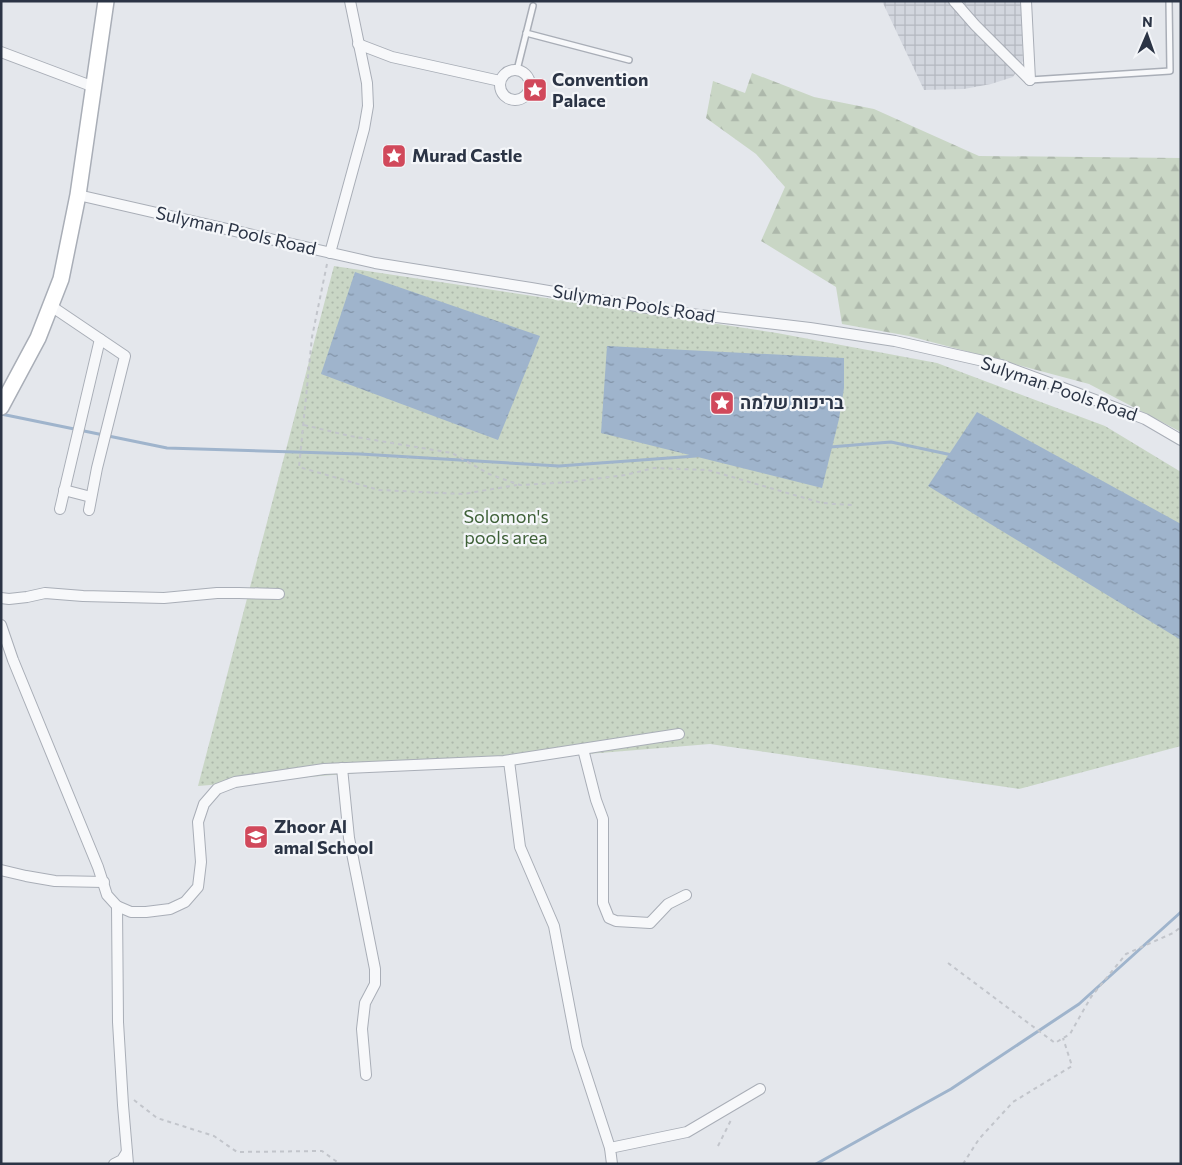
<svg xmlns="http://www.w3.org/2000/svg" width="1182" height="1165" font-family="Commissioner,Heebo,sans-serif">
  <style>
    .industrial { fill: url(#industrial-grid) }
    .forest { fill: url(#forest-firs) }
    .park { fill: url(#park-dots) }
    .water { fill: url(#water-ripples) }
    .lines { fill: none; stroke-linecap: round; stroke-linejoin: round }
    .stream { stroke: #9fb4cc; stroke-width: 3 }
    .lane-casing { stroke: #a9aeb7; stroke-width: 8 }
    .street-casing { stroke: #a9aeb7; stroke-width: 12 }
    .secondary-casing { stroke: #a9aeb7; stroke-width: 18 }
    .path { stroke: #c2c5cb; stroke-width: 2; stroke-dasharray: 4 4; stroke-linecap: butt }
    .lane { stroke: #f7f8fa; stroke-width: 5 }
    .street { stroke: #f7f8fa; stroke-width: 10 }
    .secondary { stroke: #fff; stroke-width: 15 }
    .labels { text-anchor: middle; stroke-width: 4.5; stroke-linejoin: round; paint-order: stroke }
    .poi-label { font-size: 18px; font-weight: bold; fill: #2b3445; stroke: #f4f6f9; text-anchor: start }
    .street-label { font-size: 18px; fill: #2b3445; stroke: #f4f6f9 }
    .park-label { font-size: 18px; fill: #3f6138; stroke: #f4f6f9 }
  </style>
  <defs>
    <pattern id="industrial-grid" width="8" height="8" patternUnits="userSpaceOnUse" patternTransform="scale(1.25)"><rect width="8" height="8" fill="#d2d6de"/><path d="M0 4h8M4 0v8" fill="none" stroke="#b4b8c0"/></pattern>
    <pattern id="forest-firs" width="22" height="20" patternUnits="userSpaceOnUse" patternTransform="scale(1.25)"><rect width="22" height="20" fill="#c9d6c5"/><path d="M5 1l3.5 6h-7zM16 11l3.5 6h-7z" fill="#adb8ab"/></pattern>
    <pattern id="park-dots" width="8" height="8" patternUnits="userSpaceOnUse" patternTransform="scale(1.25)"><rect width="8" height="8" fill="#c9d6c5"/><path d="M2 2h.1M6 6h.1" fill="none" stroke="#adb8ab" stroke-width="1.8" stroke-linecap="round"/></pattern>
    <pattern id="water-ripples" width="26" height="14" patternUnits="userSpaceOnUse" patternTransform="scale(1.25)"><rect width="26" height="14" fill="#9fb4cc"/><path d="M2 4q2-2 4 0t4 0M15 11q2-2 4 0t4 0" fill="none" stroke="#8293a7"/></pattern>
  </defs>
  <rect width="100%" height="100%" fill="#e4e7ec"/>
  <path class="industrial" d="M882,1H1021L1023,61L1013,77L991,84L964,89L924,90Z"/>
  <path class="forest" d="M752,73L814,97L874,109L979,156L1181,158V432L1089,384L909,336L842,324L836,287L761,241L785,187L756,154L706,118L713,81L745,93Z"/>
  <path class="park" d="M334,266L777,333L937,363L1105,426L1181,472V746L1019,789L710,744L198,786Z"/>
  <g class="water">
    <path d="M355,272L540,336L498,440L321,374Z"/>
    <path d="M607,346L844,358V388L839,419L822,488L601,433Z"/>
    <path d="M977,412L1181,524V640L928,486Z"/>
  </g>
  <g class="lines">
    <g class="stream">
      <path d="M1,414L167,448L360,454L559,466L696,456"/>
      <path d="M830,447L891,442L952,455"/>
      <path d="M816,1164L951,1089L1079,1004L1181,912"/>
    </g>
    <defs>
      <g id="lane">
        <path d="M526,33L629,60"/>
        <path d="M517,70L533,6"/>
        <path d="M1030,80L1170,71L1169,1"/>
      </g>
      <g id="street">
        <path d="M954,1L975,25L1030,80"/>
        <path d="M1026,1L1030,80"/>
        <path d="M358,44L392,57L500,81"/>
        <path d="M1,52L94,87"/>
        <circle cx="515" cy="85" r="15"/>
        <path d="M78,195L375,263L531,288L665,311L810,328L895,341L1001,365L1074,392L1145,419L1181,440"/>
        <path d="M330,253L364,129L368,106L367,83L350,1"/>
        <path d="M51,306L125,356L97,468L89,510"/>
        <path d="M64,490L91,497"/>
        <path d="M60,509L100,339"/>
        <path d="M1,598L9,599L27,597L45,593L83,596L164,598L217,593H239L279,594"/>
        <path d="M1,625L13,660L98,867L107,895L117,906L131,912H146L170,909L185,902L198,887L201,862L198,822L204,804L217,789L235,782L324,769L504,761L679,734"/>
        <path d="M583,749L596,800L603,819V903L609,918L616,921L650,923L668,904L686,895"/>
        <path d="M509,761L520,847L554,926L577,1047L610,1148"/>
        <path d="M342,768L349,838L375,969V984L365,1003L362,1029L366,1075"/>
        <path d="M1,870L26,876L55,881L104,882"/>
        <path d="M117,906L118,1022L123,1105L128,1164"/>
        <path d="M114,1164L122,1160L127,1152"/>
        <path d="M612,1164L610,1148L687,1132L760,1089"/>
      </g>
      <path id="secondary" d="M1,407L38,338L61,279L78,195L106,1"/>
    </defs>
    <use href="#lane" class="lane-casing"/>
    <use href="#street" class="street-casing"/>
    <use href="#secondary" class="secondary-casing"/>
    <g class="path">
      <path d="M327,264L312,337L299,467L379,490L463,494L517,485"/>
      <path d="M304,425L350,436L452,453L489,474L520,485L569,482L625,475L654,468L708,470L822,503L853,505"/>
      <path d="M948,963L1055,1043L1070,1034L1091,997L1126,954L1173,933L1181,927"/>
      <path d="M134,1100L157,1118L214,1136L237,1152L322,1151L340,1164"/>
      <path d="M718,1146L732,1118"/>
      <path d="M963,1164L979,1139L1013,1102L1072,1066L1063,1038"/>
    </g>
    <use href="#lane" class="lane"/>
    <use href="#street" class="street"/>
    <use href="#secondary" class="secondary"/>
  </g>
  <defs>
    <symbol id="sight-square" viewBox="-11 -11 22 22"><rect x="-9" y="-9" width="18" height="18" rx="4" fill="#d1495b" stroke="#f4f6f9"/><path d="M0-6L1.8-2.2L6-1.7L2.9 1.2L3.7 5.4L0 3.3L-3.7 5.4L-2.9 1.2L-6-1.7L-1.8-2.2Z" fill="#fff"/></symbol>
    <symbol id="school-square" viewBox="-11 -11 22 22"><rect x="-9" y="-9" width="18" height="18" rx="4" fill="#d1495b" stroke="#f4f6f9"/><path d="M0-5L7-2L0 1L-7-2ZM-4 1L0 2.5L4 1V4Q0 6-4 4Z" fill="#fff"/></symbol>
  </defs>
  <g fill-rule="evenodd">
    <use href="#sight-square" x="521" y="76" width="28" height="28"/>
    <use href="#sight-square" x="380" y="142" width="28" height="28"/>
    <use href="#sight-square" x="708" y="389" width="28" height="28"/>
    <use href="#school-square" x="242" y="823" width="28" height="28"/>
  </g>
  <g class="labels">
    <g class="poi-label">
      <text x="552" y="86">Convention<tspan x="552" dy="21">Palace</tspan></text>
      <text x="412" y="162">Murad Castle</text>
      <text x="740" y="409">בריכות שלמה</text>
      <text x="274" y="833">Zhoor Al<tspan x="274" dy="21">amal School</tspan></text>
    </g>
    <g class="street-label">
      <text transform="translate(236 231) rotate(13)" y="6">Sulyman Pools Road</text>
      <text transform="translate(634 304) rotate(9)" y="6">Sulyman Pools Road</text>
      <text transform="translate(1059 389) rotate(19)" y="6">Sulyman Pools Road</text>
    </g>
    <g class="park-label">
      <text x="506" y="523">Solomon's<tspan x="506" dy="21">pools area</tspan></text>
    </g>
  </g>
  <rect width="1182" height="1165" fill="none" stroke="#2b3445" stroke-width="5"/>
  <g transform="translate(1147 35) rotate(2)" stroke="#f4f6f9" stroke-width="4" paint-order="stroke">
  <path d="M0-4L9 19L0 12L-9 19Z" fill="#2b3445"/>
  <text y="-8" font-size="14" font-weight="bold" text-anchor="middle" fill="#2b3445">N</text>
  </g>
</svg>
